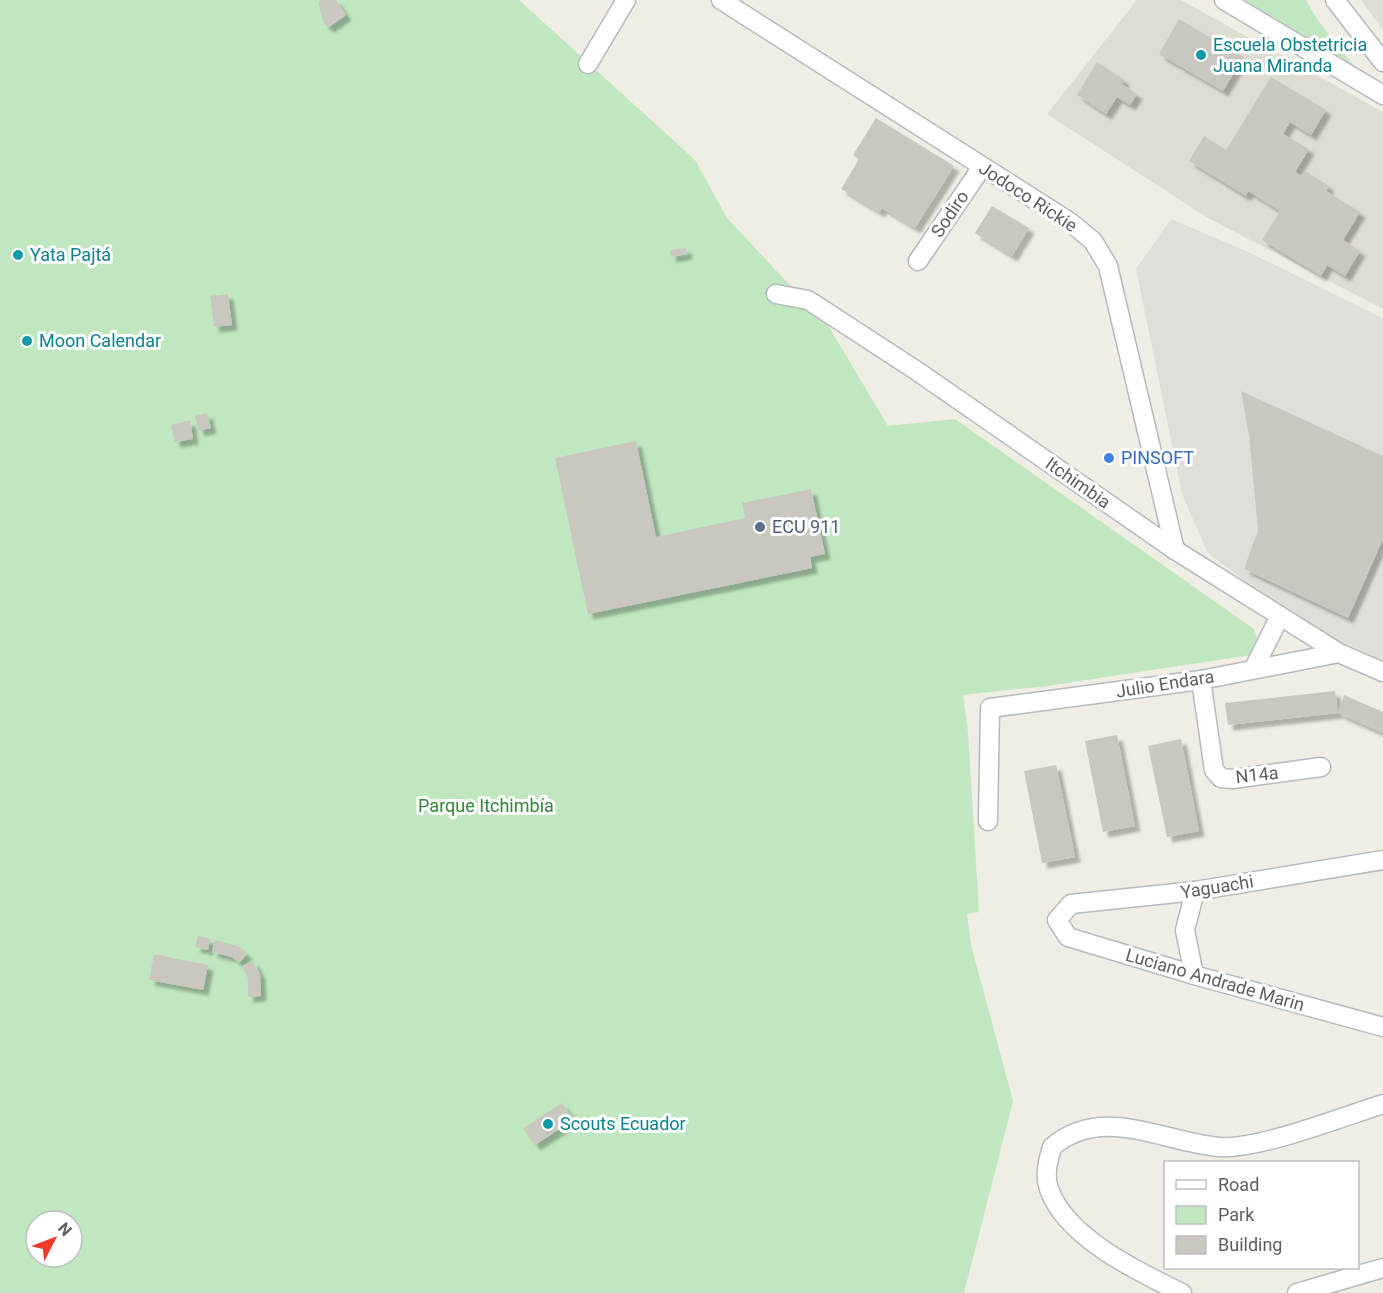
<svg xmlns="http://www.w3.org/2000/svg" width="1383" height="1293" font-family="Roboto,sans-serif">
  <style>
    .industrial { fill: #e0ded8 }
    .education { fill: #dfdcd2 }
    .green { fill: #c0e7c0; fill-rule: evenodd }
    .building { fill: #cac7c1; filter: url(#shadow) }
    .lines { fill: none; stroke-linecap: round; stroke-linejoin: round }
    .minor-casing { stroke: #b6babe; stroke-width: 21 }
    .minor { stroke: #fff; stroke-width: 18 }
    .culture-dot { fill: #0f9aa8; stroke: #fff; stroke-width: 2 }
    .shop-dot { fill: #3f7fe0; stroke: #fff; stroke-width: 2 }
    .service-dot { fill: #5c6f8a; stroke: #fff; stroke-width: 2 }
    .labels { text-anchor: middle; stroke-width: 6; stroke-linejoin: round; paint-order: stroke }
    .culture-label { font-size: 18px; fill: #0d838f; stroke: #fff; text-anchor: start }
    .street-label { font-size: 18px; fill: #5c6065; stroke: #fff }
    .shop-label { font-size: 18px; fill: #366cbe; stroke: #fff; text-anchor: start }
    .service-label { font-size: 18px; fill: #4e5e75; stroke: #fff; text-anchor: start }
    .park-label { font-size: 18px; fill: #328637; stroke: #fff }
  </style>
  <defs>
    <filter id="shadow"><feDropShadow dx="5.5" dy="5.5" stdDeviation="1.5" flood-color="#0004"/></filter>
  </defs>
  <rect width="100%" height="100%" fill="#efede4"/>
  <path class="industrial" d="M1171,219L1246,251L1383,318V660L1297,622L1207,552L1182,494L1136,269Z"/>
  <g class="education">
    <path d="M1137,0H1181L1383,112V309L1208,218L1047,114Z"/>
    <path d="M1361,0H1383V30Z"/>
  </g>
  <g class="green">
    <path d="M0,0H519L695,160L727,218L829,327L888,426L955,419L1254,629C1258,639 1258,646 1251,655L1047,686L963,695L968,732L979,912L967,914L971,945L1013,1101L964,1293H0ZM36,1221H72V1257H36Z"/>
    <path d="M1245,0H1306L1317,19L1353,65Z"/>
  </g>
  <g class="building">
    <path d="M322,0H336L346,15L329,27L324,24L318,2Z"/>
    <path d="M1179,19L1243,57L1223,91L1159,54Z"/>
    <path d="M1097,62L1124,80L1122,84L1137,94L1130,105L1117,97L1106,114L1077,95Z"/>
    <path d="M1271,77L1326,110L1311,135L1290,122L1283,134L1309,149L1295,172L1301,176L1305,171L1329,186L1326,191L1360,212L1343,240L1360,251L1345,276L1327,265L1321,276L1262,240L1280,211L1248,191L1246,196L1189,161L1204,136L1226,150Z"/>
    <path d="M876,118L954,166L915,228L882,208L879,212L841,189L859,159L853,155Z"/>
    <path d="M992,206L1029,228L1012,256L975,233Z"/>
    <path d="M686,248L687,254L671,257L670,250Z"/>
    <path d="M228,294L232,325L214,327L210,296Z"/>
    <path d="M1241,391L1383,456V539L1348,618L1244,569L1258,530L1249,435Z"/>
    <path d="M207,413L211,428L199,431L195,416Z"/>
    <path d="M190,420L193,439L175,442L171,425Z"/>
    <path d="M636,441L656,537L745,518L742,503L811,489L825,554L810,557L812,568L588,614L555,458Z"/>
    <path d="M1335,691L1338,713L1228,725L1225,703Z"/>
    <path d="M1344,695L1383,712V733L1338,713Z"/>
    <path d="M1117,735L1135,826L1103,832L1085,741Z"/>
    <path d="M1181,739L1199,831L1167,837L1148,746Z"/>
    <path d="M1056,765L1075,857L1042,863L1024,771Z"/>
    <path d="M198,936L210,939L208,950L195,947Z"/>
    <path d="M215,940L238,946L247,954L239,963L232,957L212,952Z"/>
    <path d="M154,954L208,965L203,990L149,980Z"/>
    <path d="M253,961L260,974L261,996L248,997V978L242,966Z"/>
    <path d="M562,1103L573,1120L535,1145L523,1128Z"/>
  </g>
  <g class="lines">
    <defs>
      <g id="minor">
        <path d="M721,0L1070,222L1093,241L1108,266L1175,550"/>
        <path d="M1224,0L1383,95"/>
        <path d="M1335,0L1383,62"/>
        <path d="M588,64L626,0"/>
        <path d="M918,261L982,167"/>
        <path d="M776,294L808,300L917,371L1175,550L1339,653L1383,672"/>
        <path d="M1254,668L1280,616"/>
        <path d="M1201,680L1214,770L1221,778L1233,779L1321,767"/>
        <path d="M988,821L990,708L1201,680L1339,653"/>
        <path d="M1383,860L1195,891L1071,904L1057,920L1068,937L1194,975L1383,1027"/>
        <path d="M1194,975L1185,930L1195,891"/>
        <path d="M1182,1293C1139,1272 1066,1238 1049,1189C1044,1175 1048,1161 1052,1147C1102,1104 1162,1142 1219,1147C1258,1150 1342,1117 1383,1104"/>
        <path d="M1297,1293L1383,1268"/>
      </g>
    </defs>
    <use href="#minor" class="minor-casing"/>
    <use href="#minor" class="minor"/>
  </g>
  <g class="culture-dot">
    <circle cx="1201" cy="55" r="6"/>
    <circle cx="18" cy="255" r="6"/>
    <circle cx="27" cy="341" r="6"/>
    <circle cx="548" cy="1124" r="6"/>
  </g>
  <circle class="shop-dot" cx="1109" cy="458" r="6"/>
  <circle class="service-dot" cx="760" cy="527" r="6"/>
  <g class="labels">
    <g class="culture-label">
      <text x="1213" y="51">Escuela Obstetricia<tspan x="1213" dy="21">Juana Miranda</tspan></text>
      <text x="30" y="261">Yata Pajtá</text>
      <text x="39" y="347">Moon Calendar</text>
      <text x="560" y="1130">Scouts Ecuador</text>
    </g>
    <g class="street-label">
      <text transform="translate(1028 197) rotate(33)" y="6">Jodoco Rickie</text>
      <text transform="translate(950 214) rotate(-56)" y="6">Sodiro</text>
      <text transform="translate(1078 483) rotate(35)" y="6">Itchimbia</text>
      <text transform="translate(1165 684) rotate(-9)" y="6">Julio Endara</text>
      <text transform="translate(1257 775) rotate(-6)" y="6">N14a</text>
      <text transform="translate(1217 887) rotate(-9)" y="6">Yaguachi</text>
      <text transform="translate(1215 980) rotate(16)" y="6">Luciano Andrade Marin</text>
    </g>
    <g class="shop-label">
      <text x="1121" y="464">PINSOFT</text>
    </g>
    <g class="service-label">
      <text x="772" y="533">ECU 911</text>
    </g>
    <g class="park-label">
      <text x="486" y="812">Parque Itchimbía</text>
    </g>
  </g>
  <rect x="1164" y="1161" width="195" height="108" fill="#ffffff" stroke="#bebfc1" stroke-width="1.5"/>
  <rect x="1176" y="1180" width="30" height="9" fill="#ffffff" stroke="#bebfc1" stroke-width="1.5"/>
  <text x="1218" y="1191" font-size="18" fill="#5c6065">Road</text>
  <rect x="1176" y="1206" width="30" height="18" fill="#c0e7c0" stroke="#bebfc1" stroke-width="1.5"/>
  <text x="1218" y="1221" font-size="18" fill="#5c6065">Park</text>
  <rect x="1176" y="1236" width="30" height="18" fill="#cac7c1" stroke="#bebfc1" stroke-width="1.5"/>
  <text x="1218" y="1251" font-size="18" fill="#5c6065">Building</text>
  <g transform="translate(54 1239) rotate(48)"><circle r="28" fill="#ffffff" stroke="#bebfc1" stroke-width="1.5"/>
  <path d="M0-4.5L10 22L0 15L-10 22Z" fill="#ef3c2a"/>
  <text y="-9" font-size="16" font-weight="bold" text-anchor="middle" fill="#5c6065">N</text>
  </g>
</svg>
